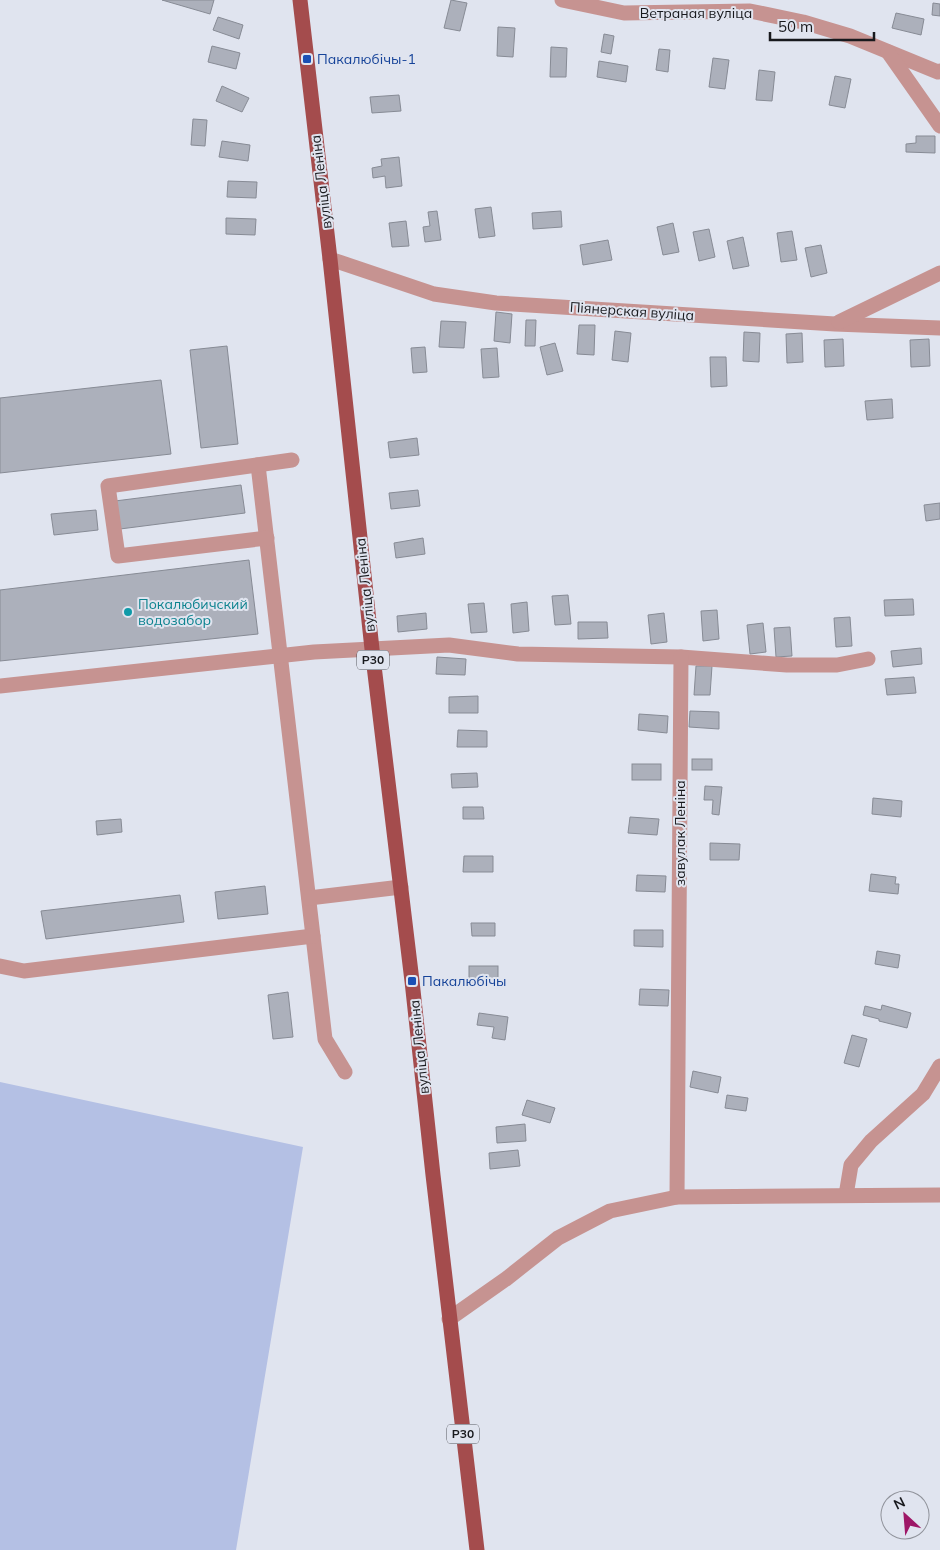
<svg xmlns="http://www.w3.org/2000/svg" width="940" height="1550" font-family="Mulish,sans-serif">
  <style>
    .green { fill: #b4c0e4 }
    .building { fill: #acb0bb; stroke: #878b95 }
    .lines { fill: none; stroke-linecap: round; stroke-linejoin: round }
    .minor { stroke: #c69391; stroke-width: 15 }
    .major { stroke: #a44c4d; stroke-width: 15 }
    .transit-dot { fill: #1a4fb4; stroke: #e0e4ef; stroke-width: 2 }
    .culture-dot { fill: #0f9aa8; stroke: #e0e4ef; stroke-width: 2 }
    .labels { text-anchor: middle; stroke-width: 4; stroke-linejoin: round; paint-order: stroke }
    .shield { fill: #e0e4ef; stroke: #54565c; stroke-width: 1 }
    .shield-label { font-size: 12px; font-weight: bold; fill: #18191d }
    .street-label { font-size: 14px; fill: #18191d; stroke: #e0e4ef }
    .transit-label { font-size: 14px; fill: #164399; stroke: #e0e4ef; text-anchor: start }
    .culture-label { font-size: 14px; fill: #0d838f; stroke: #e0e4ef; text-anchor: start }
  </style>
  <rect width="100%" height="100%" fill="#e0e4ef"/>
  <path class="green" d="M0,1082L303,1147L236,1550H0Z"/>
  <g class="building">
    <path d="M162,0H214L210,14Z"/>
    <path d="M451,0L467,3L460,31L444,28Z"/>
    <path d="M933,3L940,4V16L932,15Z"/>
    <path d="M896,13L924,19L921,35L892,28Z"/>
    <path d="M218,17L243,25L239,39L213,30Z"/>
    <path d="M498,27L515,28L513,57L497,56Z"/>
    <path d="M604,34L614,36L611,54L601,52Z"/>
    <path d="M212,46L240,53L236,69L208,62Z"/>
    <path d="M551,47L567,48L566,77H550Z"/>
    <path d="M659,49L670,50L668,72L656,70Z"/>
    <path d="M713,58L729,60L725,89L709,87Z"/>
    <path d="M599,61L628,66L626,82L597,77Z"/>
    <path d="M759,70L775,72L772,101L756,100Z"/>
    <path d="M835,76L851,79L845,108L829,105Z"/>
    <path d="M222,86L249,98L242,112L216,101Z"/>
    <path d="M399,95L401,111L372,113L370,97Z"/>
    <path d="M193,119L207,120L205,146L191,145Z"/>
    <path d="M916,136H935V153L906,152V144L916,143Z"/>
    <path d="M222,141L250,145L248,161L219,157Z"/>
    <path d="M399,157L402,186L386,188L385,176L373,178L372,168L382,166L381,159Z"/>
    <path d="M228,181L257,182L256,198L227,197Z"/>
    <path d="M491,207L495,236L479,238L475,209Z"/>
    <path d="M437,211L441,240L425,242L423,227L430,226L428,212Z"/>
    <path d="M561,211L562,227L533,229L532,213Z"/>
    <path d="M226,218L256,219L255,235L226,234Z"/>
    <path d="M406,221L409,246L392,247L389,223Z"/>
    <path d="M673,223L679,252L663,255L657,227Z"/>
    <path d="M709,229L715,257L699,261L693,232Z"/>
    <path d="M792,231L797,260L781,262L777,233Z"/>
    <path d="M743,237L749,266L733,269L727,241Z"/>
    <path d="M608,240L612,260L583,265L580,245Z"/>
    <path d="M821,245L827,273L811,277L805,248Z"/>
    <path d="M496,312L512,314L510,343L494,341Z"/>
    <path d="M526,320H536L535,346H525Z"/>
    <path d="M441,321L466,322L464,348L439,347Z"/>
    <path d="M579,325H595L594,355L577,354Z"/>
    <path d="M615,331L631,333L628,362L612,360Z"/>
    <path d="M744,332L760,333L759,362L743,361Z"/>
    <path d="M802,333L803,362L787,363L786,334Z"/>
    <path d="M843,339L844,366L825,367L824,340Z"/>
    <path d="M929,339L930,366L911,367L910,340Z"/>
    <path d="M555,343L563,371L547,375L540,347Z"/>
    <path d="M227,346L238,444L201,448L190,350Z"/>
    <path d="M425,347L427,372L413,373L411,348Z"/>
    <path d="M497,348L499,377L483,378L481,349Z"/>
    <path d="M710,357H726L727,386L711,387Z"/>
    <path d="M161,380L171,454L0,473V398Z"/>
    <path d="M892,399L893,418L867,420L865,401Z"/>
    <path d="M417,438L419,455L390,458L388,442Z"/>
    <path d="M241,485L245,513L120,529L115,501Z"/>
    <path d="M418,490L420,506L391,509L389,493Z"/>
    <path d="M940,503V519L926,521L924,505Z"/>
    <path d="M96,510L98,530L54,535L51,514Z"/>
    <path d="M423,538L425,554L396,558L394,543Z"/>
    <path d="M249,560L258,634L0,661V590Z"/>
    <path d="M568,595L571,624L555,625L552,596Z"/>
    <path d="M913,599L914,615L885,616L884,600Z"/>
    <path d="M527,602L529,631L513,633L511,604Z"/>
    <path d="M484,603L487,632L471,633L468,604Z"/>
    <path d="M717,610L719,639L703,641L701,611Z"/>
    <path d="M426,613L427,629L398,632L397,616Z"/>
    <path d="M664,613L667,642L651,644L648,615Z"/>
    <path d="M850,617L852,646L836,647L834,618Z"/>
    <path d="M578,622H607L608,638L578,639Z"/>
    <path d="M763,623L766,652L750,654L747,625Z"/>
    <path d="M790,627L792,656L776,657L774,628Z"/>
    <path d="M921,648L922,664L893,667L891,651Z"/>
    <path d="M437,657L466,659L465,675L436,674Z"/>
    <path d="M696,666H712L710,695H694Z"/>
    <path d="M914,677L916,693L887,695L885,679Z"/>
    <path d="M478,696V713H449V697Z"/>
    <path d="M690,711L719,712V729L689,727Z"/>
    <path d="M639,714L668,716L667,733L638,730Z"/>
    <path d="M458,730L487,731V747H457Z"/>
    <rect x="692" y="759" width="20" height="11"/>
    <rect x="632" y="764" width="29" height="16"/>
    <path d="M477,773L478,787L452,788L451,774Z"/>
    <path d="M705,786L722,787L719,815L712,814L713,800H704Z"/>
    <path d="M873,798L902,801L901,817L872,814Z"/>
    <path d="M463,807H483L484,819H463Z"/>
    <path d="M630,817L659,819L657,835L628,833Z"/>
    <path d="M121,819L122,832L97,835L96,821Z"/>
    <path d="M710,843L740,844L739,860H710Z"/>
    <path d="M464,856H493V872H463Z"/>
    <path d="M871,874L896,877L895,884H899L898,894L869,891Z"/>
    <path d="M637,875L666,876L665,892L636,891Z"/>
    <path d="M265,886L268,914L218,919L215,892Z"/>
    <path d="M180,895L184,922L46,939L41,911Z"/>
    <path d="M471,923H495V936H472Z"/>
    <path d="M634,930H663V947L634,946Z"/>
    <path d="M877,951L900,955L898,968L875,964Z"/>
    <rect x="469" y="966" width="29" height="16"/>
    <path d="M640,989L669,990L668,1006L639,1005Z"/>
    <path d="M288,992L293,1037L273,1039L268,995Z"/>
    <path d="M882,1005L911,1013L907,1028L879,1021V1019L863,1015L865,1006L881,1010Z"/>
    <path d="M479,1013L508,1017L505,1040L492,1038L494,1027L477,1025Z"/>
    <path d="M852,1035L867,1039L859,1067L844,1063Z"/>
    <path d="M693,1071L721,1077L718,1093L690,1087Z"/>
    <path d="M727,1095L748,1098L746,1111L725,1108Z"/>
    <path d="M527,1100L555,1108L550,1123L522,1115Z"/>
    <path d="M525,1124L526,1141L497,1143L496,1127Z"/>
    <path d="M518,1150L520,1166L490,1169L489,1153Z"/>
  </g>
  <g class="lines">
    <g class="minor">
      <path d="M562,0L624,13L750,11L803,22L850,36L938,72L940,71"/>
      <path d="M888,52L940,126"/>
      <path d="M330,259L434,294L496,303L835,324L940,328"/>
      <path d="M839,322L940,273"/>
      <path d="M258,465L325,1039L345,1072"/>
      <path d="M267,538L118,556L108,486L292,460"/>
      <path d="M0,686L314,652L449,645L518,654L681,657L787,665H837L868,659"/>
      <path d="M309,898L401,887"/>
      <path d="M0,966L24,971L313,936"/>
      <path d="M846,1195L851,1165L871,1141L923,1094L940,1066"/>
      <path d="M677,1197L681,657"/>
      <path d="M449,1319L506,1279L558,1238L610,1211L677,1197L940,1195"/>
    </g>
    <path class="major" d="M300,0L330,259L372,649L412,981L433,1175L477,1550"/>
  </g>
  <g class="transit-dot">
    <rect x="302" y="54" width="10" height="10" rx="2.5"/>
    <rect x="407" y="976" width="10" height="10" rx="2.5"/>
  </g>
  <circle class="culture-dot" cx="128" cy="612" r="5"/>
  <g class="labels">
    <g class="shield">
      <rect x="357" y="650.5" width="32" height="19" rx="4"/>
      <rect x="447" y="1424.5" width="32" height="19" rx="4"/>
    </g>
    <g class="shield-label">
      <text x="373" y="664">Р30</text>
      <text x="463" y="1438">Р30</text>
    </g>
    <g class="street-label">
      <text x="696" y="18">Ветраная вуліца</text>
      <text transform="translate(321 182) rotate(-97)" y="5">вуліца Леніна</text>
      <text transform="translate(632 311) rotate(4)" y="5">Піянерская вуліца</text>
      <text transform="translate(365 585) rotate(-96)" y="5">вуліца Леніна</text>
      <text transform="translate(680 833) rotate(-90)" y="5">завулак Леніна</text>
      <text transform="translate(419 1047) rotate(-96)" y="5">вуліца Леніна</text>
    </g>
    <g class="transit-label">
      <text x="317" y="64">Пакалюбічы-1</text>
      <text x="422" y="986">Пакалюбічы</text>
    </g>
    <g class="culture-label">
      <text x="138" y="609">Покалюбичский<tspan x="138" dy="16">водозабор</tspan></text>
    </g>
  </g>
  <g transform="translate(905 1515) rotate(334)"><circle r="24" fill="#e0e4ef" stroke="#90939b"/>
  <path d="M0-4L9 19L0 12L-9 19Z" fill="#9e1767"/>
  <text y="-8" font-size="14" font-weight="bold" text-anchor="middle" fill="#18191d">N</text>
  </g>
  <path d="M770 32v8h104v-8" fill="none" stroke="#18191d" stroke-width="2.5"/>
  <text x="778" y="32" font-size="15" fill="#18191d" stroke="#e0e4ef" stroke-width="4" paint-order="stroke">50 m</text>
</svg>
